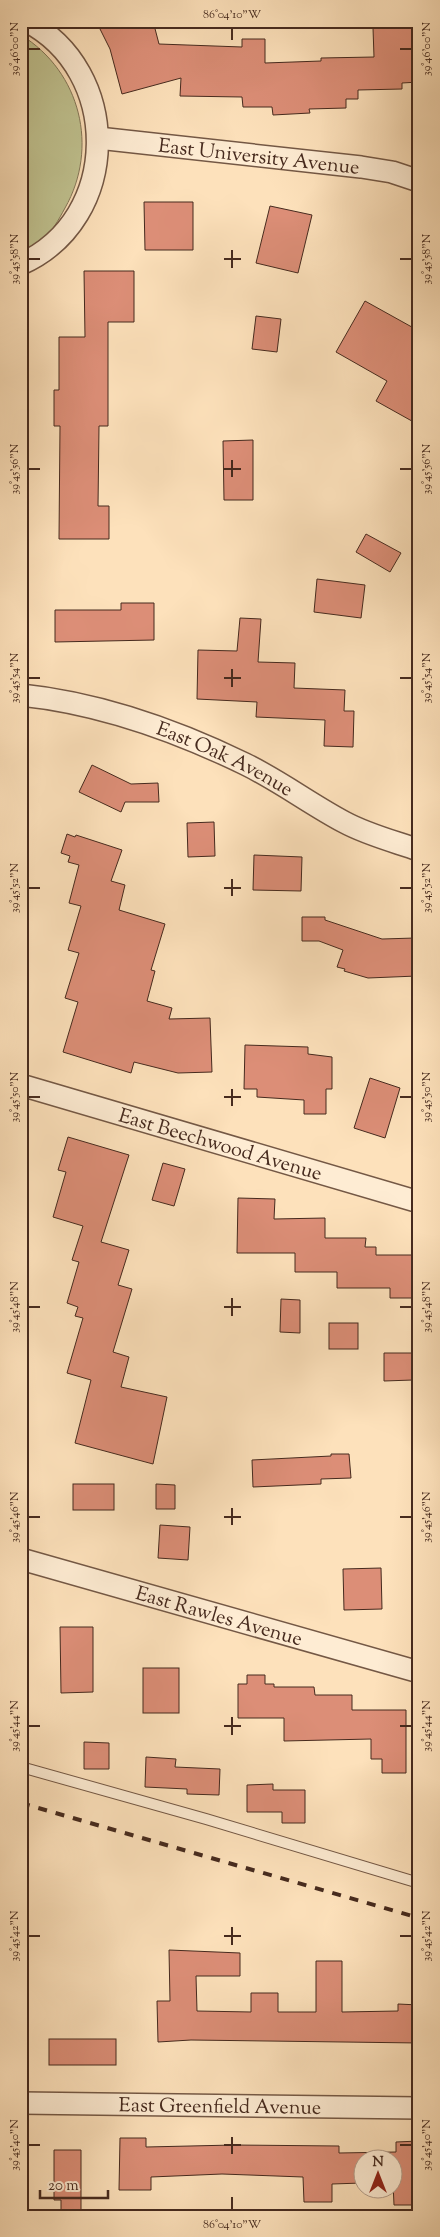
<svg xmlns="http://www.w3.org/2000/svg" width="440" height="2237" font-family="'Sorts Mill Goudy',serif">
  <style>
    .green { fill: #c0c290; stroke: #837657 }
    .building { fill: #dc8e77; stroke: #462a1e }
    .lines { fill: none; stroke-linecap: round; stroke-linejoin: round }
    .service-casing { stroke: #745845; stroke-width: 12 }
    .minor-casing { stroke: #745845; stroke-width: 24 }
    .service { stroke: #feecd3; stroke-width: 10 }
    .minor { stroke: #feecd3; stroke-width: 21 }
    .rail { stroke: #462a1e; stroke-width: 4; stroke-dasharray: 9 9; stroke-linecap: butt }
    .ticks { fill: none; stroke: #462a1e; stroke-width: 2 }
    .labels { text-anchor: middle; stroke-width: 4.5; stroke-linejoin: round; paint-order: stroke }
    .street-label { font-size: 20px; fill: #462a1e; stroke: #feecd3 }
    .neatline { fill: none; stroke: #462a1e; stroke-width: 2 }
    .ticks-label { font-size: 12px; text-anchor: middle; fill: #462a1e }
  </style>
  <rect width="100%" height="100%" fill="#fde1bb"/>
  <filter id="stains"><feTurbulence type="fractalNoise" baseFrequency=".004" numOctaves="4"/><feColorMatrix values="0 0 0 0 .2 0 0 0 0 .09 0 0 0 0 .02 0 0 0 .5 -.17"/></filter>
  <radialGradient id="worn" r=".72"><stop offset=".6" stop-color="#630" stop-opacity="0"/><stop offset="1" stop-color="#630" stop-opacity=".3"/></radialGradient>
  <path class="green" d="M21,35C81,72 99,148 65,208C59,219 51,234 41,242C35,247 28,250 21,254Z"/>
  <g class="building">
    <path d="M96,21H153L159,44L242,47V39H265V63L321,61V58L374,57L373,28L419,26V82L402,83V89L358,90V99H346V108L309,109L310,113L273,115L272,107H243L242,97L180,96L181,78L122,94L110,49Z"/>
    <path d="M144,202H193V250H145Z"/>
    <path d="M270,206L312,215L298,273L256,263Z"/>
    <path d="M84,271H134V322H108V426H99L98,506H109V539H59L60,426H54V390H59V337H85Z"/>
    <path d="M365,301L419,331V425L376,401L387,381L336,352Z"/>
    <path d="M256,316L281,319L277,352L252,349Z"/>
    <path d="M253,440V500H224L223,441Z"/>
    <path d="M366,534L401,553L390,572L356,552Z"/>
    <path d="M317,579L365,585L361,618L314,612Z"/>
    <path d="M121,603H154V640L55,642V610H121Z"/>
    <path d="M240,618L261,619L258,662L295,663L294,688L345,690L344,711H354L353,747L324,746L325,720L256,717L257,702L197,699L198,650L237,651Z"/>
    <path d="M92,765L131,784L158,783L159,802H125L121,812L79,792Z"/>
    <path d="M214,822L215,856L188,857L187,823Z"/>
    <path d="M67,834L75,837L76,835L122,850L111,881L125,885L119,910L165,924L151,970L155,971L147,1001L172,1008L169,1019L210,1018L212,1072L178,1073L134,1062L131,1073L63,1052L78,1002L65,998L79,953L68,950L81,906L69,903L79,865L68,862L70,856L61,853Z"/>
    <path d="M254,855L302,857L301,891L253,890Z"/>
    <path d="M302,917H325V920L382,939L415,938L417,976L368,978L344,971L345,969L337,967L343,950L319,941H302Z"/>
    <path d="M245,1045L308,1047V1054L332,1057V1089H326V1114H304V1100L257,1097V1089H244Z"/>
    <path d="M370,1078L400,1088L385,1138L354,1128Z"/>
    <path d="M68,1137L129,1155L101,1242L129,1250L118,1285L132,1289L113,1352L129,1357L121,1387L167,1397L153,1464L75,1443L91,1380L67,1373L83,1318L75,1316L78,1307L67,1303L79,1262L72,1260L83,1226L53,1217L66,1172L58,1170Z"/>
    <path d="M163,1163L185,1169L174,1206L152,1200Z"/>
    <path d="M238,1198L275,1199L274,1219L325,1218V1238H366L365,1247H376V1255H418L419,1298H390V1288H337V1272H295V1253H237Z"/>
    <path d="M281,1299L300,1300V1333L280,1332Z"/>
    <rect x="329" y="1323" width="29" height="26"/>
    <path d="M384,1353H413V1380L384,1381Z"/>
    <path d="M331,1454H349L351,1478L321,1479V1484L253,1487L252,1460L331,1456Z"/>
    <rect x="73" y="1484" width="41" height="26"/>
    <path d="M156,1484L175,1485V1509H156Z"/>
    <path d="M160,1525L190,1527L188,1560L158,1558Z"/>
    <path d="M381,1568L382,1609L344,1610L343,1569Z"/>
    <path d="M60,1627H93V1692L61,1693Z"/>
    <rect x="143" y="1668" width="36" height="45"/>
    <path d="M247,1675H265V1684H274V1687H314L315,1695H352V1710H406V1773H382V1759H371V1739L284,1741V1718H238V1684H247Z"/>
    <path d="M84,1742L109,1743V1769H84Z"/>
    <path d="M146,1757L176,1759L175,1767L220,1769L219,1795L187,1794V1789L145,1787Z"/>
    <path d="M273,1784V1790H305V1823H282V1812H247V1785Z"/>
    <path d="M169,1950L240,1953V1976H196L197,2011L251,2012V1993H278V2012H316V1961H342V2012L398,2011V2004L419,2005V2043L191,2040L158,2042L157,2001H170Z"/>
    <rect x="49" y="2039" width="67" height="26"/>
    <path d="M120,2138H146V2147L234,2145L339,2146V2153L396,2152V2142L419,2141V2205H394L392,2160H362V2183L332,2184V2202H304L303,2177L222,2174L151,2177V2190H119Z"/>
    <path d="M54,2150H81V2216H61V2200H54Z"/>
  </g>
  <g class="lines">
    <defs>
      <path id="service" d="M21,1767L206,1819L419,1883"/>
      <g id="minor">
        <path id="s1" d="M98,138L361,167L392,172L419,181"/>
        <path d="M21,264C122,219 122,70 26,21"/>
        <path id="s2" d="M21,695C99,703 175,730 245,764C280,781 310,804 344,822C368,835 393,841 419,850"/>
        <path id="s3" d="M21,1085L419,1202"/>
        <path id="s4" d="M21,1559L419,1672"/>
        <path id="s5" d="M21,2103L419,2108"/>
      </g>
    </defs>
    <use href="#service" class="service-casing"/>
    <use href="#minor" class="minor-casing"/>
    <use href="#service" class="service"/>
    <use href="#minor" class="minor"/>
    <path class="rail" d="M21,1803L419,1918"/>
  </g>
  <path class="ticks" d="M232,28V40M28,49H40M400,49H412M232,250V268M28,259H40M224,259H241M400,259H412M232,460V477M28,469H40M224,469H241M400,469H412M232,669V687M28,678H40M224,678H241M400,678H412M232,879V896M28,888H40M224,888H241M400,888H412M232,1089V1106M28,1097H40M224,1097H241M400,1097H412M232,1298V1316M28,1307H40M224,1307H241M400,1307H412M232,1508V1525M28,1517H40M224,1517H241M400,1517H412M232,1717V1735M28,1726H40M224,1726H241M400,1726H412M232,1927V1945M28,1936H40M224,1936H241M400,1936H412M232,2137V2154M28,2145H40M224,2145H241M400,2145H412M232,2197V2210"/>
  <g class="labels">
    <g class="street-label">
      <text dy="7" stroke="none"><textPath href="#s1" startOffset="162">East University Avenue</textPath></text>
      <text dy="7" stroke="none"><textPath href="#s2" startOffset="215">East Oak Avenue</textPath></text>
      <text dy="7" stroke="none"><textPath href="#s3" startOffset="208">East Beechwood Avenue</textPath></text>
      <text dy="7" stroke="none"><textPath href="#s4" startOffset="206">East Rawles Avenue</textPath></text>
      <text dy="7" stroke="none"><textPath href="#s5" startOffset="199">East Greenfield Avenue</textPath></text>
    </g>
  </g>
  <rect width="440" height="2237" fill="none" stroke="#fde1bb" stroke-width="55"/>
  <g transform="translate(378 2174)"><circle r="24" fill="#feecd3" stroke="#b49e8b"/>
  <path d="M0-4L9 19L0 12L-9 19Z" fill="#8f2418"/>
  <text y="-8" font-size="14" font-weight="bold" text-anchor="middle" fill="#462a1e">N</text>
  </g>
  <path d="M40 2190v8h68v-8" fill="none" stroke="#462a1e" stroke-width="2.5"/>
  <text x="48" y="2190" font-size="15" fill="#462a1e" stroke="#feecd3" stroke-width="4" paint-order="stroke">20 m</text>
  <rect x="28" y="28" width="384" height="2182" class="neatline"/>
  <g class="ticks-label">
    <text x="232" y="18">86°04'10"W</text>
    <text transform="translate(14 49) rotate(-90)" y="4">39°46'00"N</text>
    <text transform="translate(426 49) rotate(-90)" y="4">39°46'00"N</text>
    <text transform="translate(14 259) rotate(-90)" y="4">39°45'58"N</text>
    <text transform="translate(426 259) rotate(-90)" y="4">39°45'58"N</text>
    <text transform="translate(14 469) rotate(-90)" y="4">39°45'56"N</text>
    <text transform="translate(426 469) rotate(-90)" y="4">39°45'56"N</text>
    <text transform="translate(14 678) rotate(-90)" y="4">39°45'54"N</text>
    <text transform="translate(426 678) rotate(-90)" y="4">39°45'54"N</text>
    <text transform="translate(14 888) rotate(-90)" y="4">39°45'52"N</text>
    <text transform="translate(426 888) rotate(-90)" y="4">39°45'52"N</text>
    <text transform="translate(14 1097) rotate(-90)" y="4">39°45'50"N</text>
    <text transform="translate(426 1097) rotate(-90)" y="4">39°45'50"N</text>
    <text transform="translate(14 1307) rotate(-90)" y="4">39°45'48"N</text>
    <text transform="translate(426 1307) rotate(-90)" y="4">39°45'48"N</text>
    <text transform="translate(14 1517) rotate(-90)" y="4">39°45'46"N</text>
    <text transform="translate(426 1517) rotate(-90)" y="4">39°45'46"N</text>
    <text transform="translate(14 1726) rotate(-90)" y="4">39°45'44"N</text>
    <text transform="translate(426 1726) rotate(-90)" y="4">39°45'44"N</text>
    <text transform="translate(14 1936) rotate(-90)" y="4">39°45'42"N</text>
    <text transform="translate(426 1936) rotate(-90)" y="4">39°45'42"N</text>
    <text transform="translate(14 2145) rotate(-90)" y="4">39°45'40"N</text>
    <text transform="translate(426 2145) rotate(-90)" y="4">39°45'40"N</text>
    <text x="232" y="2228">86°04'10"W</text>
  </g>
  <rect width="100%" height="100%" filter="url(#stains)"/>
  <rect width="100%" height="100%" fill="url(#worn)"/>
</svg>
